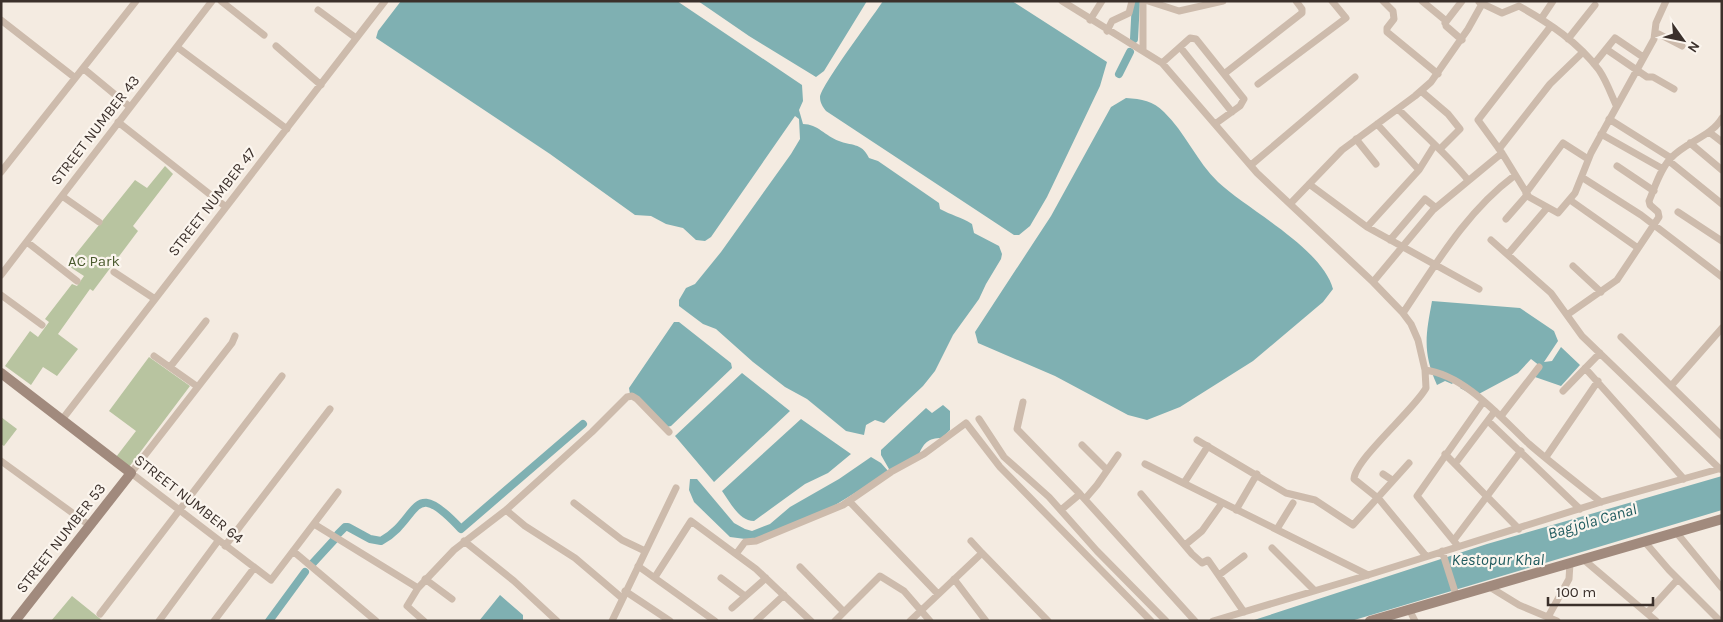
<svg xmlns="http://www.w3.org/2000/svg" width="1723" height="622" font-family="Karla,sans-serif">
<rect width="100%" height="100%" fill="#f4ebe1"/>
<!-- green -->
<path fill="#b8c4a0" d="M165,166L173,174L133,226L138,231L93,291L90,289L58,334L78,349L57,376L43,367L31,385L5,366L30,331L38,337L49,322L45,319L72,284L77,286L84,276L67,265L135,180L147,188Z
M149,357L190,386L129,467L116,457L136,431L109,411Z
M1,417L17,429L4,446L1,444Z
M72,596L103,621H51Z"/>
<!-- water -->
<path fill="#7fb0b2" d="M401,1H677L802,85L803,101L799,110L803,124C818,124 825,136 839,141C850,146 862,142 869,158L878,161L939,203L940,209C951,215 961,217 972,224L974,233L999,246L1002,254L1001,259L986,284L979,299L953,335L935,371L923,386L884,423L875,420L866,425L864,435L846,431L807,399L785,387L753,362L716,329L703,324L679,306V300L686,288L695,284L721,252L791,154L800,139L799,119L795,116L711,237L705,241L696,240L683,228L666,224L651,216L635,215L550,154L376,38L378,31Z
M698,1H867L824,71L816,77L749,36Z
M883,1H1012L1107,62L1100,86L1047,197L1030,226L1019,235H1014L826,111C823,107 820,103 820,97C822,84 872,18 883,1Z
M1126,98C1142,99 1153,101 1164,112C1185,132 1197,162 1218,182C1248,210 1322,248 1333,289L1323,302L1253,361L1180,407L1147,420L1128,415L1055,376L978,343L975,332L1051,216L1111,107Z
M1432,301L1520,308L1554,331L1558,341L1544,362L1552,361L1561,347L1580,365L1561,386L1535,377L1540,366L1531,359L1518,373L1475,396L1460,388L1462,382L1456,379L1452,384L1445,381L1437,385C1422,352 1426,334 1432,301Z
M674,322H679L731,363L732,368L671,426L667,427L630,394L629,388Z
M742,373L790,411L714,482L675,436Z
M943,405L950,411V430L942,438C928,438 923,443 918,457L893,470L889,469L881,455V450L926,408L932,413Z
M801,419L851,454L828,473L805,484L754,521C739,521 730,502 722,491Z
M871,457L881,463L889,472L832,507L753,540L730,537L694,502L689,490L690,479H697L734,523L745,529L752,531L770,524L790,507L839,479Z
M1722,476V510L1351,621H1251L1487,544Z
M500,595L523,615V621H479Z"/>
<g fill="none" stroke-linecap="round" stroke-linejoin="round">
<!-- canal -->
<path stroke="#7fb0b2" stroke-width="8" d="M1134,39L1136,1
M1119,74L1130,52
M338,534L345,527H348L370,539L381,541C421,519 410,474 461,529L583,424
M312,564L334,540
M269,621L305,572"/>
<!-- street -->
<path stroke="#cdbbac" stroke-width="7" d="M221,1L264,35
M1062,1L1162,63L1257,173L1373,282L1402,312L1411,324L1418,340L1425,370L1426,388C1414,410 1355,459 1354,479L1379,499L1426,556
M1143,1V50
M1148,1L1179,11L1223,1
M1383,1L1393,11L1394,19L1387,28V32L1438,74
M1422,1L1445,20L1446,26L1462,40
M1479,2L1502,13L1519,6C1549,23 1578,42 1599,70C1606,80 1611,94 1616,105
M318,10L356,38
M1541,19L1553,1
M1,20L74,77
M1090,20L1102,1
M1445,23L1462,1
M1551,26L1478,120L1502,153L1529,197L1558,213L1575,193L1591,153L1654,39L1656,23L1666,1
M1107,31L1112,21L1129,13L1132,1
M1655,32L1682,46
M1568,39L1595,5
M276,46L321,85
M177,47L287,129
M1180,47L1232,112
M1606,49L1647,77H1653L1674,89
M1162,63L1190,38L1196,39L1244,99L1240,106L1215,124
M1594,64L1615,38L1643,57
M84,69L130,107
M1224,74L1302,13V9L1296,1
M1258,84L1346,18L1332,1
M1421,91L1448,114L1460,129L1440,149
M1398,109C1422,133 1447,154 1468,180
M1609,119L1671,158
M118,122L226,207
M1377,124L1419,170
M1709,132L1722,142
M1601,134L1663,169
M1356,139L1376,164
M1690,143L1722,170
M1499,149L1550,84L1583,52
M1669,161L1722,204
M1251,165L1355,77
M1617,166L1654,191
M1,172L136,1
M1583,178L1641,215L1722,277
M1309,184L1367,227L1479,289
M1526,193L1563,143L1588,159
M62,196L99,222
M1570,200L1638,248
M1290,204L1342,150L1415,96L1431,82L1468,29L1482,4
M1678,212L1722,241
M1506,219L1527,195
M1367,227L1419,170L1434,146
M1390,240L1425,199L1435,207
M1491,240L1551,293L1582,336L1720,469
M27,242L77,281
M1508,254L1547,208
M1573,266L1601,292
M114,272L155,299
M1,275L212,1
M1373,282L1433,210L1502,153
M1,295L42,325
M1403,313C1436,264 1466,212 1514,176
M1567,315L1617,280L1659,217L1658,212L1650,205L1649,201C1655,187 1660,170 1670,159C1685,142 1711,137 1722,118
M235,336L232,343L131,473L271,580L338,492
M1621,337L1722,436
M154,356L198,387
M170,367L206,321
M1585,368L1684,479
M1425,370C1465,375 1501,418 1529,444C1552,464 1577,483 1601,502
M1671,386L1722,328
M1563,391L1600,353
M1023,402L1017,429L1080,494L1195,621
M1501,416L1539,367
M979,419L1004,457L1049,497L1097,551L1166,621
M61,421L385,1
M1488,421L1580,509
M1197,440L1286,493L1315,500L1353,525L1409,463
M1082,445L1107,470
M1445,454L1519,529
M1546,457L1598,381
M1,461L89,525
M1145,464L1368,575
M1455,464L1495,411
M1383,474L1392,480
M1184,483L1208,446
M1141,494L1192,554L1202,563L1208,560L1244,612
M1085,499L1097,485L1118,455
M849,501L938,594
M574,503L622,540L645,551
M506,510L525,526L575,558L622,598
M1061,510L1080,494
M1236,510L1257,474
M314,524L418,588L407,606L424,621
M1277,529L1293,503
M1676,532L1722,588
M1454,540L1521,451
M464,541L514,581L557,621
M971,541L982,553
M1644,541L1669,570L1720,621
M1185,545L1202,531L1222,503
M225,546L330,409
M1458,546L1417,496L1483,402
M1272,548L1314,590
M293,551L376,621
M1442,551L1456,595
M736,554L745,542L756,541L843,505L891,472L924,454L966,423L1000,467L1151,621
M1583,559L1656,621
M638,566L715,621
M800,567L844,612
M1219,575L1244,556
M655,577L691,521L756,569L811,621
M721,578L745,596
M425,579L452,599
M954,579L986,621
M1488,586L1519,605L1557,621
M418,588L454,550L506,510L592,432L627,397L632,396L637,399L669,432
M625,591L670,621
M732,608L766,578
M1409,609L1415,621
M1647,613L1678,579
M100,614L282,376
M1548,617L1569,579L1570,563
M159,621L218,541
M214,621L254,568
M612,621L676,488
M756,621L784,595
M835,621L880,576L904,591L930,621
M910,621L982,553L1048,621
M1213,621L1368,575L1601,502L1722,468"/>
<!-- secondary -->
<path stroke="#a18a7d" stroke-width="10" d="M1,373L131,473L15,621
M1370,621L1722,519"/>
</g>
<g text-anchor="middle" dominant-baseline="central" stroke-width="4.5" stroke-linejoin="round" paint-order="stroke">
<!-- street labels -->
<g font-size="15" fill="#3b302b" stroke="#fbf5ee">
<text transform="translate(95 130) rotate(-52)">STREET NUMBER 43</text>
<text transform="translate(212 202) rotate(-52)">STREET NUMBER 47</text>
<text transform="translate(189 499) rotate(38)">STREET NUMBER 64</text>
<text transform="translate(61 538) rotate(-52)">STREET NUMBER 53</text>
</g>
<!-- park labels -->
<g font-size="15" fill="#4a5a2e" stroke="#fbf5ee">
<text x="94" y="261">AC Park</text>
</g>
<!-- water labels -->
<g font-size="16" font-style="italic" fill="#1f5a5e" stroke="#fbf5ee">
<text transform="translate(1592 521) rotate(-16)">Bagjola Canal</text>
<text x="1498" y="559">Kestopur Khal</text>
</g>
</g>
<!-- border -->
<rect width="1723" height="622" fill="none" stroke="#3b302b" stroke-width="5"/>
<!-- north arrow -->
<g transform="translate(1683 40) rotate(123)" stroke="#fbf5ee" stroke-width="4" paint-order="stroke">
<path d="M0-4L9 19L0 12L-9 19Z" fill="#3b302b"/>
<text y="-8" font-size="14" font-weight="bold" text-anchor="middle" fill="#3b302b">N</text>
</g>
<!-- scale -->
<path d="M1548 597v8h105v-8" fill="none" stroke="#3b302b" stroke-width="2.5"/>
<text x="1556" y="597" font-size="15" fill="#3b302b" stroke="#fbf5ee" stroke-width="4" paint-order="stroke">100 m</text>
</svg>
